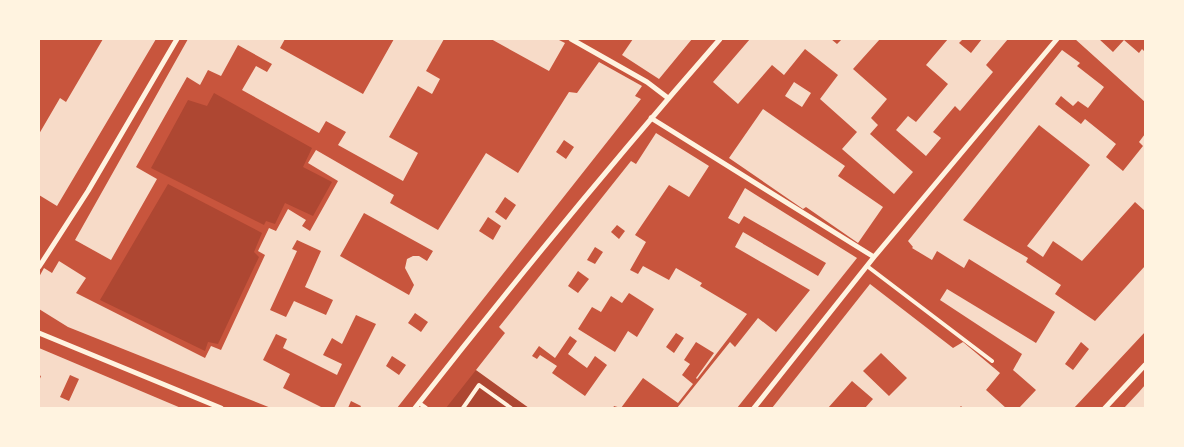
<svg xmlns="http://www.w3.org/2000/svg" width="1184" height="447" font-family="'PT Sans Narrow',sans-serif">
<rect width="100%" height="100%" fill="#c8553d"/>
<!-- green -->
<path fill="#ae4732" d="M214,93L312,148L303,167L332,182L313,216L285,203L275,224L266,221L264,225L151,168L188,100L207,106Z
M168,184L262,233L254,252L259,257L218,344L208,342L205,351L100,300Z
M476,370L529,408H446Z"/>
<!-- building -->
<path fill="#f7dbc8" fill-rule="evenodd" d="M103,39H156L57,206L39,195V134L60,98L66,102Z
M188,39H285L280,48L363,94L394,39H444L426,71L440,79L432,94L418,86L389,137L418,153L403,181L338,145L346,132L326,121L319,133L242,90L256,66L267,72L272,64L238,45L221,76L208,70L200,85L187,77L136,167L157,179L111,260L75,240Z
M491,39H557L565,43L549,71Z
M633,39H692L659,79L622,55Z
M750,39H831L837,44L842,39H880L853,69L887,99L871,118L878,125L870,134L913,172L894,194L842,149L857,132L820,99L838,75L805,49L784,75L772,65L738,104L713,82Z
M948,39H963L959,43L971,53L982,39H1008L986,65L993,72L960,111L955,106L933,132L941,138L926,156L896,130L908,116L916,122L948,84L926,65Z
M1075,39H1099L1113,52L1124,40L1139,53L1142,49L1145,52V102Z
M1062,50L1080,63L1077,66L1104,87L1088,108L1078,101L1073,106L1061,96L1055,104L1081,124L1085,119L1116,144L1106,157L1123,171L1143,146L1139,142L1145,134V211L1135,202L1082,261L1053,241L1043,257L1027,246L1090,165L1039,125L963,220L1028,258L1026,262L1061,285L1055,294L1095,321L1145,266V332L1074,408H1019L1036,390L1013,370L1022,354L940,300L947,289L1036,343L1055,312L969,259L964,268L937,251L932,260L912,248L913,247L908,241ZM1081,342L1089,349L1073,370L1065,364Z
M599,62L642,86L635,96L641,99L397,408H360L361,406L351,401L348,408H334L376,324L356,315L342,344L332,338L323,355L342,364L337,375L283,348L287,339L276,334L263,360L290,374L283,388L323,408H271L68,327L39,309V277L44,268L52,273L59,261L86,278L76,293L205,358L211,346L221,350L265,255L258,251L269,228L276,231L288,209L306,220L302,226L310,231L338,181L308,163L316,150L394,195L390,203L438,230L486,153L518,173L569,92L577,93ZM564,140L574,147L566,159L556,152ZM505,197L516,205L506,220L495,212ZM364,213L433,251L427,261L419,256H413L407,259L405,268L414,285L409,295L340,256ZM488,217L501,226L493,240L479,231ZM297,240L321,251L305,287L333,300L326,315L294,301L286,317L270,310L297,251L292,249ZM415,313L428,322L421,332L408,323ZM392,356L406,365L399,375L386,366Z
M794,82L811,93L802,107L785,96Z
M763,109L845,166L838,176L883,207L858,243L806,207L803,209L729,158Z
M656,133L709,166L689,197L669,185L635,235L646,242L630,270L638,274L643,266L669,280L676,268L702,283L700,286L747,314L697,379L696,378L714,353L696,342L684,360L690,364L682,375L693,384L678,403L643,378L621,408L614,406L613,408H529L476,370L505,333L499,327L631,161L636,164ZM617,225L625,231L619,239L611,232ZM595,247L603,252L595,264L587,260ZM578,271L589,279L578,293L568,286ZM629,293L654,309L637,337L628,331L615,352L578,329L592,307L601,312L611,296L622,303ZM676,333L684,338L674,353L666,347ZM570,336L577,341L568,354L587,368L595,356L607,365L585,396L552,373L557,366L540,355L537,359L532,356L539,346L555,358Z
M745,188L857,258L737,408H677L730,342L735,347L758,318L776,332L810,290L735,247L743,232L818,276L826,263L744,216L739,224L728,218Z
M870,284L953,348L963,342L1000,373L986,390L1006,408H963L961,406L959,408H865L873,399L852,381L828,408H772ZM881,353L907,378L889,396L863,371Z
M39,348L181,408H39V381L41,376L39,375ZM70,375L79,379L69,401L60,397Z
M1145,385V408H1124L1139,392Z"/>
<g fill="none" stroke-linecap="round" stroke-linejoin="round">
<!-- service -->
<path stroke="#fff3e0" stroke-width="4" d="M867,266L992,361
M419,403L426,408
M463,408L479,385L511,408"/>
<!-- minor -->
<path stroke="#fff3e0" stroke-width="5" d="M571,39L647,82L668,98
M651,118L874,257
M39,267L88,191L177,39
M39,333L221,408
M415,408C513,283 615,159 720,39
M754,408L874,257L1057,39
M1105,408L1145,365"/>
</g>
<!-- border -->
<rect width="1184" height="447" fill="none" stroke="#fff3e0" stroke-width="80"/>
</svg>
